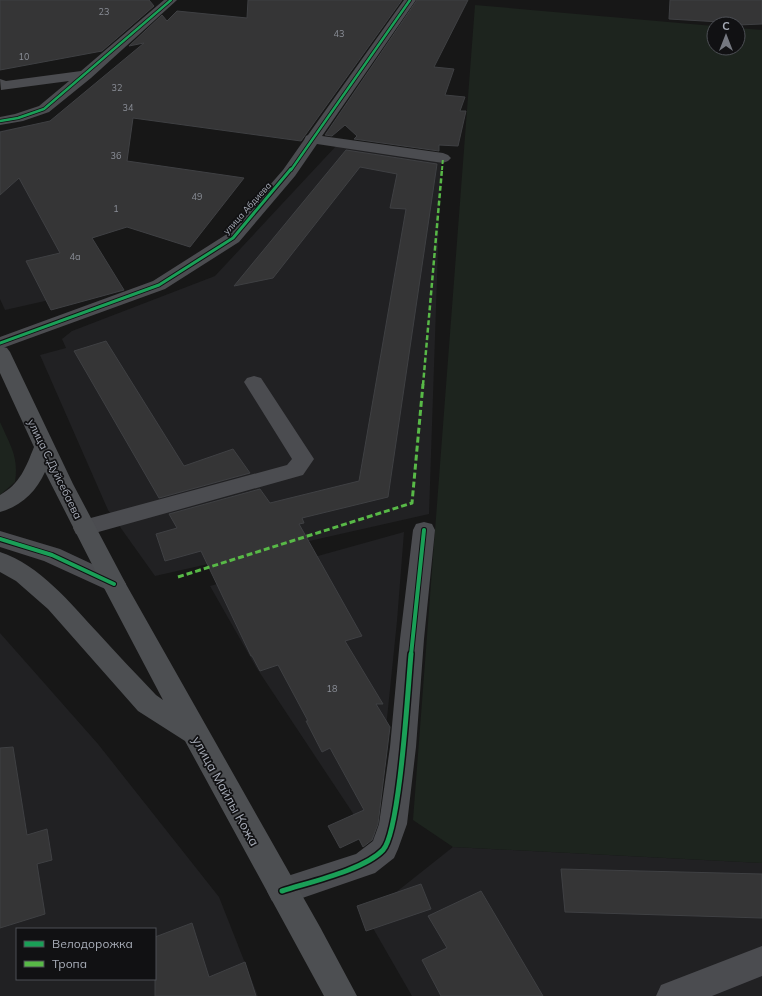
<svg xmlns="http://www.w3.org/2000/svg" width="762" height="996" font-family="Mulish,sans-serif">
<rect width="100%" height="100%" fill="#171717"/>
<!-- built -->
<path fill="#212123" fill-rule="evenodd" d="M29,125L116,285L5,310L0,299V131Z
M337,145L441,160L429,514L155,576L108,510L40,355L66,348L62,339L72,331L215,276Z
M404,532L397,621L374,845L256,667L210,586Z
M0,633L98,744L219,897L258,996H0ZM17,929H155V979H17Z
M453,847L762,863V996H412L366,916Z"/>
<!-- green -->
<path fill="#1d241e" d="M475,5L714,26V48H738V28L762,30V863L453,847L413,820Z
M0,422C10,445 19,457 15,482L0,495Z"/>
<!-- building -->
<path fill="#353536" stroke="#3f4043" d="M0,0H149L154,6L102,51L0,70Z
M248,0H402L301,141L133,118L127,161L244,178L190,247L127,227L92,238L124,290L51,310L26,261L60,253L19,178L0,195V132L50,121L144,43L129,46L162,15L167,21L177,11L247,18Z
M417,0H468L434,67L454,69L445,95L465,97L460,111H466L458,146L439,145V151L354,139L357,136L345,125L332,136L325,135Z
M670,0H762V24L738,25V23L669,19Z
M346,150L437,164L388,497L302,518L304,523L299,524L362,636L345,641L383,704H376L390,727L378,824L372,840L363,847L359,839L340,848L328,826L364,810L330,748L322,752L306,721H308L278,665L260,671L252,656H251L201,551L165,561L156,534L177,528L169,514L260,489L270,503L359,481L406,209L390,208L397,174L360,167L273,278L234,286Z
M106,341L184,466L233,449L250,473L159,498L74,351Z
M13,747L27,835L47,829L52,860L37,864L45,914L0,928V748Z
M561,869L762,874V918L565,912Z
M421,884L431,909L366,931L357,906Z
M481,891L543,996H441L422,960L447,948L428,916Z
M192,923L209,977L245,962L256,996H155V937Z"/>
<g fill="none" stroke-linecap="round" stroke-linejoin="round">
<!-- minor -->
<path fill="#4b4c50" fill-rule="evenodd" d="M164,0H177L91,78L49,112L23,121L0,125V117L15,114L39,106L69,81L1,90L0,79L6,81L81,71Z
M404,0H416L322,136L443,153L448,155L451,158L448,161L443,163L317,144L295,176L239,242L165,289L0,349V337L153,281L227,234L283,170L304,140L306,136L308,135Z
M254,376L261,378L314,459L303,475L84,536L76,534L73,528L76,522L287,465L292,459L244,382L247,378Z
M424,522L432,524L435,530L424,639L416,747L407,824L398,849L394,858L375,873L282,905L272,901L267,891L272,881L356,854L373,841L379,824L390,747L400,639L413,530L416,524Z
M0,531L60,549L122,578L126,584L122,590L114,593L44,561L0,547Z
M762,946V976L712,996H656L661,985Z"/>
<!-- major -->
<path fill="#4d4f52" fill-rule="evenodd" d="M0,346L7,348L10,352L73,484L127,586L320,927L357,996H324L185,741L138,711L48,609L16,581L0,572V552C40,565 70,603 98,633C117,654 137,675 156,695L163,700L103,586L45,472C36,492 21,506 0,512V495C20,484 26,467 34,447L0,373Z"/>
<!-- quiet-far2 -->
<path stroke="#58b947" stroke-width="2" stroke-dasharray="4 2" stroke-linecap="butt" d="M442,170L443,158"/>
<!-- quiet-far1 -->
<path stroke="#58b947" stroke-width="2.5" stroke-dasharray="5 2.5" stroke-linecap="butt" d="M423,385L442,169"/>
<!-- quiet -->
<path stroke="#58b947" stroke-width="3" stroke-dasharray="6 3" stroke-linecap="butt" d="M178,577L412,503L423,384"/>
<defs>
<path id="cycleway-far3" d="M0,121L18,118L44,109L171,0
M291,170L410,0"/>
<path id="cycleway-far2" d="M0,343L159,285L233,238L291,169"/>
<path id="cycleway-far1" d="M0,539L52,555L114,584
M411,655L424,530"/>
<path id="cycleway" d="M282,891C310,882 364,870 383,850C400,832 408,686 411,654"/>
</defs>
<!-- cycleway-far3 casing -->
<use href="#cycleway-far3" stroke="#111113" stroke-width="4"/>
<!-- cycleway-far2 casing -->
<use href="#cycleway-far2" stroke="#111113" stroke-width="5"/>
<!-- cycleway-far1 casing -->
<use href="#cycleway-far1" stroke="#111113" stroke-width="6"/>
<!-- cycleway casing -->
<use href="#cycleway" stroke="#111113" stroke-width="8"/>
<!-- cycleway-far3 -->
<use href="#cycleway-far3" stroke="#1a9f57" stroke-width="2.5"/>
<!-- cycleway-far2 -->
<use href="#cycleway-far2" stroke="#1a9f57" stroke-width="3"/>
<!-- cycleway-far1 -->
<use href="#cycleway-far1" stroke="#1a9f57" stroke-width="4"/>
<!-- cycleway -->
<use href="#cycleway" stroke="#1a9f57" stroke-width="5"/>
</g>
<g text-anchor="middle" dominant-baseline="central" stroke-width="3.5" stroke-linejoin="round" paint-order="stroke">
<!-- number labels -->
<g font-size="9" fill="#8b8f98">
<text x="104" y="11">23</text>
<text x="339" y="33">43</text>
<text x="24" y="56">10</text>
<text x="117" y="87">32</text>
<text x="128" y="107">34</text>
<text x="116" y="155">36</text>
<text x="197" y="196">49</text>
<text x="116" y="208">1</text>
<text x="75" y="256">4а</text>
<text x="332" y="688">18</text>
</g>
<!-- far-street labels -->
<g font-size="9" fill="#a8adb8" stroke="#111113">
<text transform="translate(247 208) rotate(-48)">улица Абдиева</text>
</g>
<!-- street labels -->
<g font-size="11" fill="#a8adb8" stroke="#111113">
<text transform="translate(55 469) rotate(64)">улица С.Дуйсебаева</text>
</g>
<!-- near-street labels -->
<g font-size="13" fill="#a8adb8" stroke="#111113">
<text transform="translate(226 791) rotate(61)">улица Майлы Кожа</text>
</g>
</g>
<!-- legend -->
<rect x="16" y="928" width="140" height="52" fill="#111113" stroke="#4d4f55"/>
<rect x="24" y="941" width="20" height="6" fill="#1a9f57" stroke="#4d4f55"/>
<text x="52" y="948" font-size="12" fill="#a8adb8">Велодорожка</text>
<rect x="24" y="961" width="20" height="6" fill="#58b947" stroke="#4d4f55"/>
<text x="52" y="968" font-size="12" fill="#a8adb8">Тропа</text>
<!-- north arrow -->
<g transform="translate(726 36)"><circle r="19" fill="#111113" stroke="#4d4f55"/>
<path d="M0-3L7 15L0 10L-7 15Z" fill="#757880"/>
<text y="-6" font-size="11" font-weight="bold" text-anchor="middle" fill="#a8adb8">С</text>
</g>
</svg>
